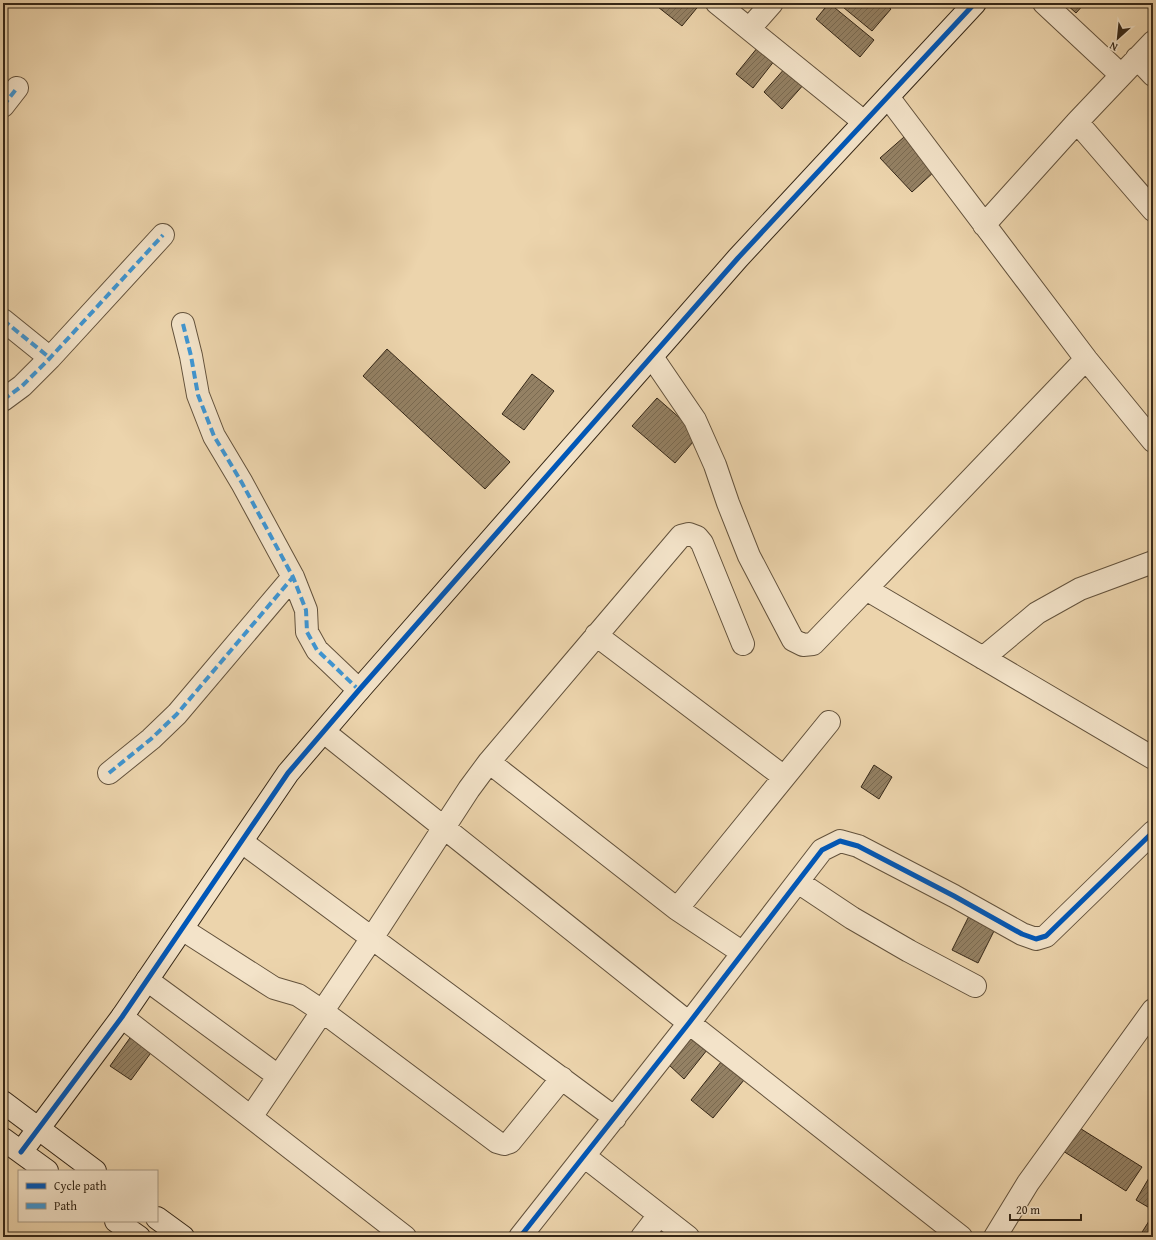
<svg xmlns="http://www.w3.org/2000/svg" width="1156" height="1240" font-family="'Gentium Book Plus',serif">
<defs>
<pattern id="building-hatch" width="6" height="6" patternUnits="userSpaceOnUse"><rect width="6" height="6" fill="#948164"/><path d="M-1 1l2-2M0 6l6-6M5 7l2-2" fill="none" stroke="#7a6a51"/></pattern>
</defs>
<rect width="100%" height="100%" fill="#ecd4ac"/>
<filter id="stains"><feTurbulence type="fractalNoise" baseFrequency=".005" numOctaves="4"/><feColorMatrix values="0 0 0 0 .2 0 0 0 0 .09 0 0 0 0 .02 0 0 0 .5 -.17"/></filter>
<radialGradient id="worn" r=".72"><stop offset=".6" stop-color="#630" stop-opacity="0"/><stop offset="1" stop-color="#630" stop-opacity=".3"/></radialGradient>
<!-- building -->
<path fill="url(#building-hatch)" stroke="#352717" d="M661,3H701L682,26L658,7Z
M829,3L874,40L860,57L816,19Z
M838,3H883L891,9L872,31Z
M1065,3H1085L1076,13Z
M758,47L775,60L753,88L736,74Z
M786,67L805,83L782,109L764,92Z
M904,137L935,171L912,192L880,158Z
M387,349L510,462L485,489L363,376Z
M532,374L554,391L524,430L502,414Z
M657,398L699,435L675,463L632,426Z
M874,765L892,777L879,799L861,787Z
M969,916L995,929L978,963L952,950Z
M132,1035L153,1050L131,1080L110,1066Z
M691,1038L707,1050L684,1079L669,1065Z
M721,1062L744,1080L713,1118L691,1100Z
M1078,1127L1142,1167L1126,1191L1063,1151Z
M1153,1171V1210L1136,1200Z
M1149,1221L1153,1224V1237H1139Z"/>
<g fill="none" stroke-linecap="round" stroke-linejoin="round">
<defs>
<path id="street" d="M717,3L864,122
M1044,3L1121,75
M749,29L772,3
M1137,58L1153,75
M3,106L17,88
M1077,122L1153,210
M984,225L1077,122L1153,42
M3,320L50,358
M183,324L191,356L198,395L214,436L242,483L293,577L306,610L307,632L317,650L359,690
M652,357L695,420L715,465L728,503L749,556L793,640L803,645L813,644L866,589L1153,758
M1086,359L1153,441
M3,400L22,386L50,358L163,235
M866,589L1086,359L888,97
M596,635L784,777
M983,658L1037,613L1080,589L1153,562
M324,732L689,1023L961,1237
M489,762L677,909L743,953
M109,773L151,739L177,714L293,577
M242,842L615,1118
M798,882L852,918L909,951L975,986
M677,909L829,722
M182,929L274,988L298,995L322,1011L497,1142L504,1144L510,1142L562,1078
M147,980L278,1076
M122,1017L405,1237
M251,1117L372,938L469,789L489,762L681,536L689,534L697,537L702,543L743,644
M584,1156L688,1237
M520,1237L689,1023L822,850L840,841L858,846L954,896L1022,934L1036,939L1046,936L1153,832
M642,1237L659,1215
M995,1237L1028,1183L1153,1010"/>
<path id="secondary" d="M3,1102L95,1171
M3,1139L47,1171
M21,1152L122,1017L288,773L359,690L738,258L975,3
M157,1218L183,1237
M116,1221L139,1237"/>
</defs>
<!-- street casing -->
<use href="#street" stroke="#63523c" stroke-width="24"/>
<!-- secondary casing -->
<use href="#secondary" stroke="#352717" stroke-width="24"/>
<!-- street -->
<use href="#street" stroke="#f3e3c9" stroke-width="22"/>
<!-- secondary -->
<use href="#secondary" stroke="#f3e3c9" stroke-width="22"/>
<!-- quiet -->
<path stroke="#3e96d4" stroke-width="4" stroke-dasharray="8 4" stroke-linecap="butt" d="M3,106L17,88
M3,320L50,358
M183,324L191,356L198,395L214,436L242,483L293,577L306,610L307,632L317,650L359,690
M3,400L22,386L50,358L163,235
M109,773L151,739L177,714L293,577"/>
<defs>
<path id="cycleway" d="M21,1152L122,1017L288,773L359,690L738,258L975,3
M520,1237L689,1023L822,850L840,841L858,846L954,896L1022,934L1036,939L1046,936L1153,832"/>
</defs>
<!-- cycleway casing -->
<use href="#cycleway" stroke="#f3e3c9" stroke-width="8"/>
<!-- cycleway -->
<use href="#cycleway" stroke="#0057b8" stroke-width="5"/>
</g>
<!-- margin -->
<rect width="1156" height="1240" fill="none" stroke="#ecd4ac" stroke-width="16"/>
<rect x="4" y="4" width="1148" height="1232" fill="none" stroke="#352717" stroke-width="2"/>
<rect x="8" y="8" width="1140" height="1224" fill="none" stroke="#352717"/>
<!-- legend -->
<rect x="18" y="1170" width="140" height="52" fill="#f3e3c9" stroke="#a79882"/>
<rect x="26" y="1183" width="20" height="6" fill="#0057b8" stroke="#a79882"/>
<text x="54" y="1190" font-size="12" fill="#352717">Cycle path</text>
<rect x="26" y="1203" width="20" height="6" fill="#3e96d4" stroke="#a79882"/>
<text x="54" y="1210" font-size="12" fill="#352717">Path</text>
<!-- north arrow -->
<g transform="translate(1118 38) rotate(207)" stroke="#f3e3c9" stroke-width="3" paint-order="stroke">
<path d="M0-3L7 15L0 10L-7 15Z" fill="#352717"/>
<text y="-6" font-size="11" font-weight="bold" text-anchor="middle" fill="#352717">N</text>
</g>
<!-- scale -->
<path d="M1010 1214v6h71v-6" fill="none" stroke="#352717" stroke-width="2"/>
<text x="1016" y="1214" font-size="12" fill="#352717" stroke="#f3e3c9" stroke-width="3" paint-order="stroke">20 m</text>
<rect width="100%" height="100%" filter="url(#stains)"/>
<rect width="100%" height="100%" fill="url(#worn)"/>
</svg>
